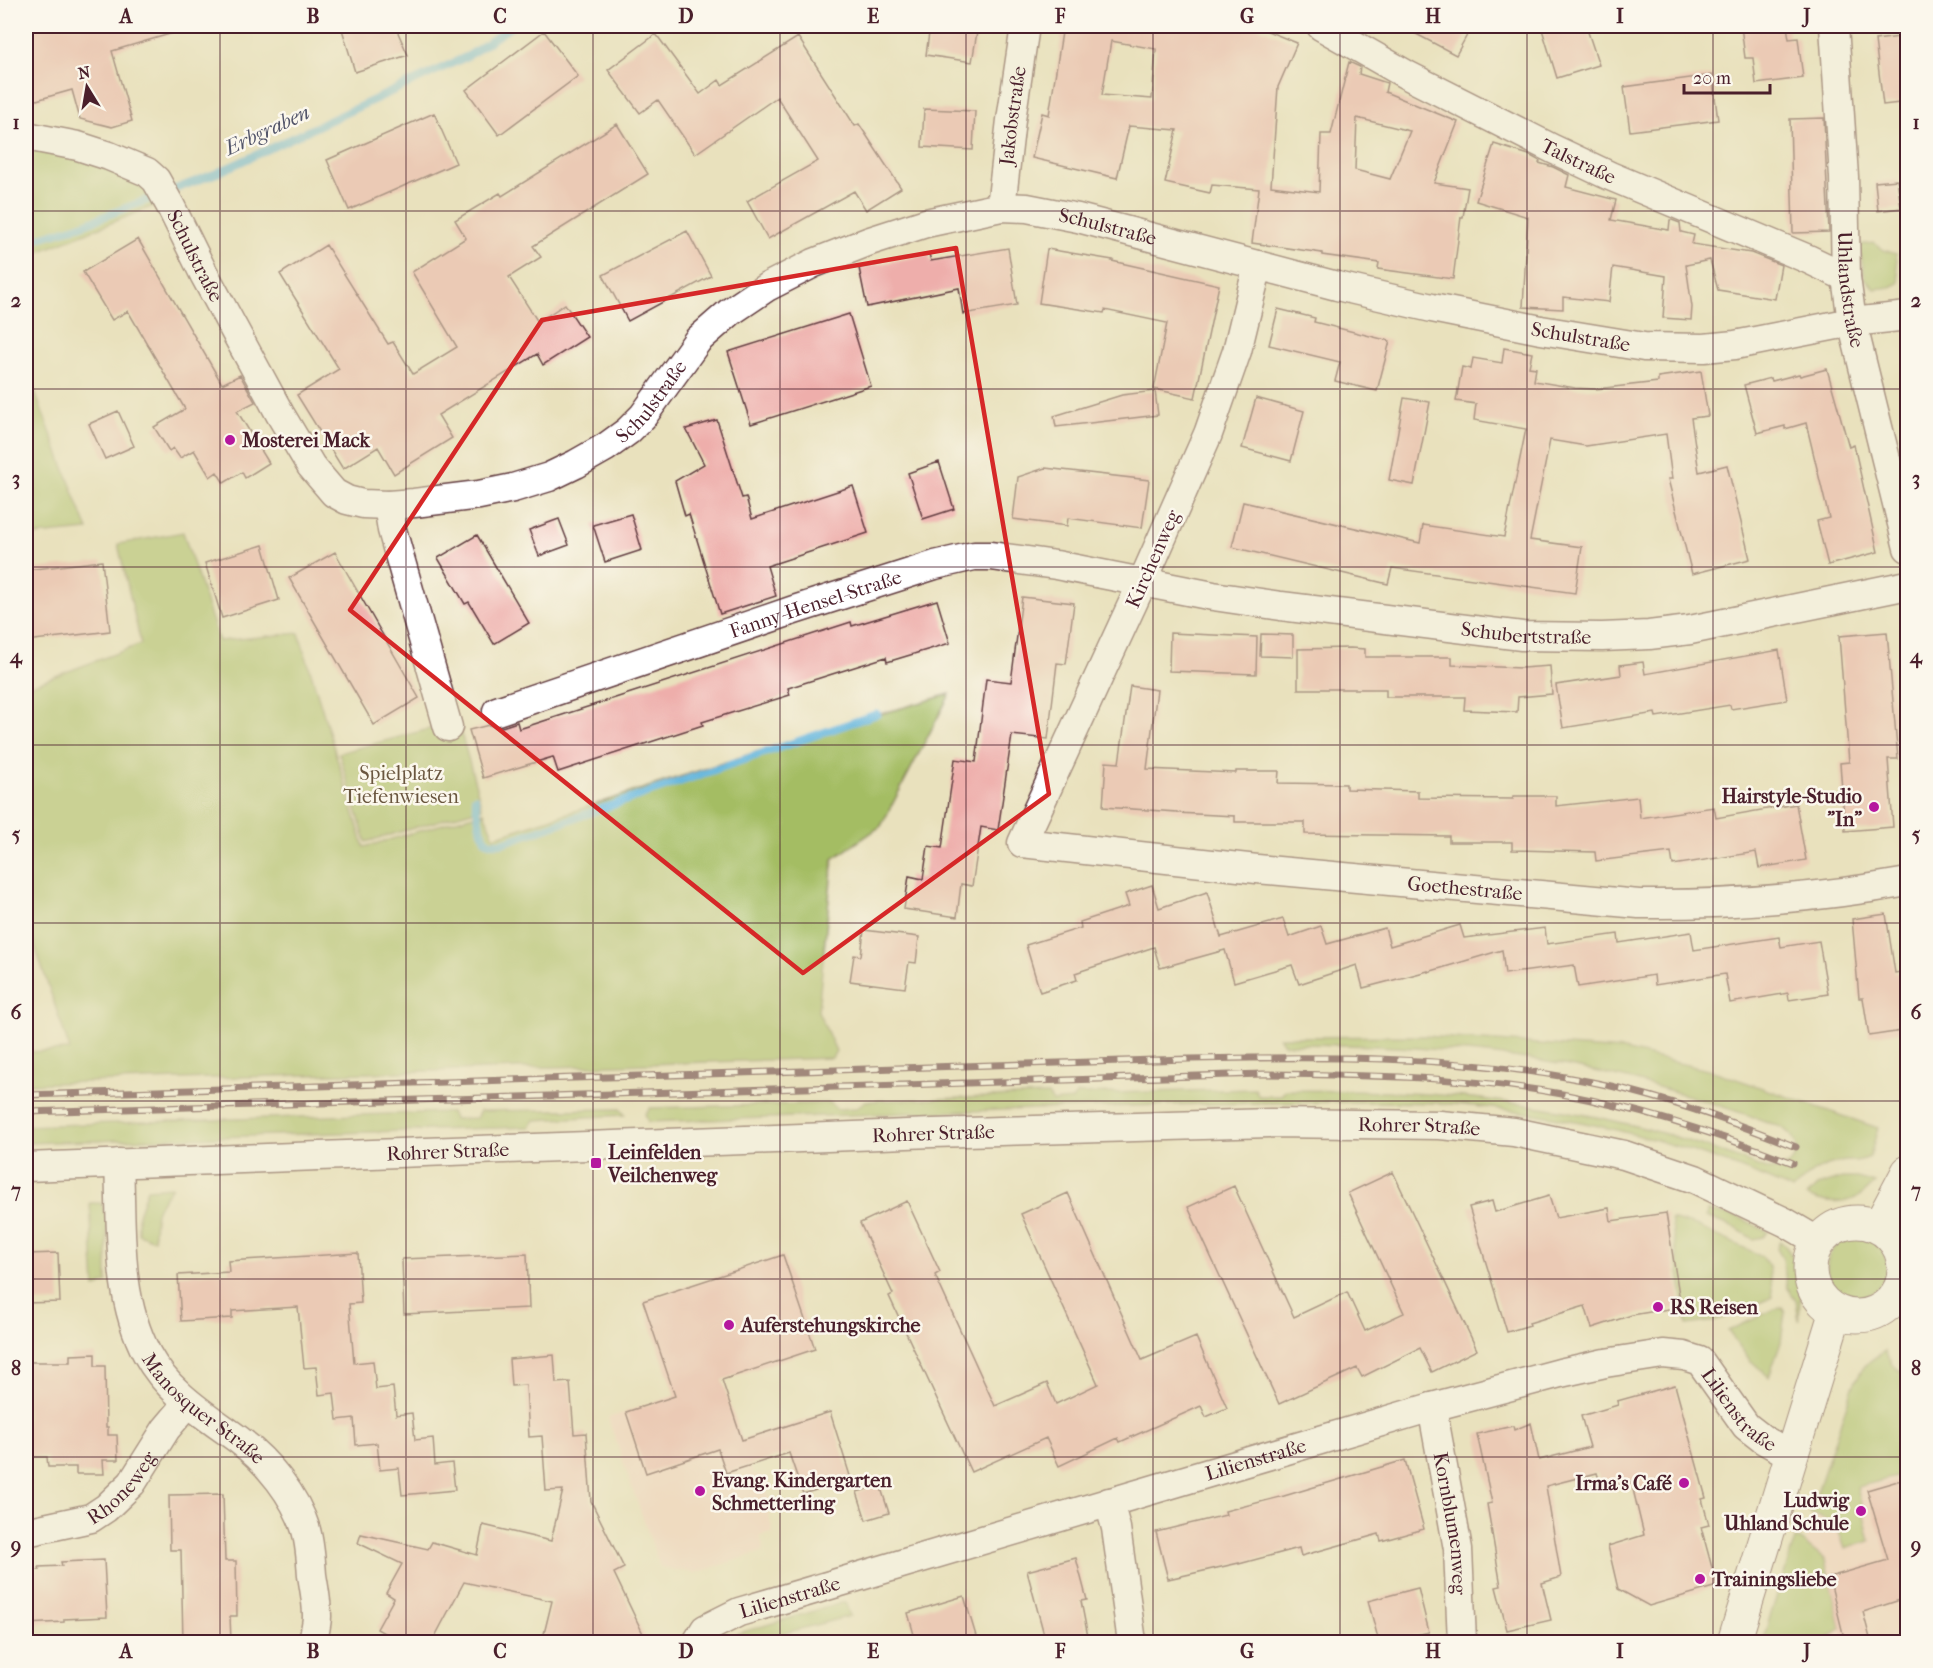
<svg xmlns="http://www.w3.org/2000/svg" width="1933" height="1668" font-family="'IM FELL French Canon',serif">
<rect width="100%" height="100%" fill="#fbf7ec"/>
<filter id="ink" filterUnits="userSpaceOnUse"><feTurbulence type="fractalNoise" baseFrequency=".0167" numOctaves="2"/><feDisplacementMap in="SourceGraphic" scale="12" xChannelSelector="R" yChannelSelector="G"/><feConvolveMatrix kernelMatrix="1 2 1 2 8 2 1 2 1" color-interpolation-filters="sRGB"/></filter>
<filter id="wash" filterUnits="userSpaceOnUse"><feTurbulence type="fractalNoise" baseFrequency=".008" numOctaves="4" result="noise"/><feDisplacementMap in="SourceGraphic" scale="24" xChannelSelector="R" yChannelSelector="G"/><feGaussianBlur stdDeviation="1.35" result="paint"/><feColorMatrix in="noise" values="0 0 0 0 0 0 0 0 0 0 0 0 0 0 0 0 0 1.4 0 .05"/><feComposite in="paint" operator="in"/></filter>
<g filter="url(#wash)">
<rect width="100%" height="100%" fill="#e9e1bd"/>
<!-- built -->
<path fill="#f6d2c4" d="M1894,1370L1907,1373V1642H1778L1776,1633L1854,1389Z
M721,1380L753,1474L763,1476L771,1506L768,1512L773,1533L760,1536L764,1551L695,1573L660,1567L608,1418Z"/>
<!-- green -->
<path fill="#a4bd64" stroke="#776e48" stroke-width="1.5" d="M26,147L91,156L148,186L156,205L26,257Z
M1874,243L1884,250L1896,254L1899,283L1891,287L1875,289L1865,278L1859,245Z
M26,369L88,530L26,536Z
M183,532L219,641L299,633L364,847L484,812L494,837L815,733L950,694L881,826L833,859L818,1011L836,1051L832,1058L26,1084V1052L70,1050L26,920V687L141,644L118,544Z
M433,728L460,729L482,808L366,842L339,753Z
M1424,1036L1624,1050L1716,1072L1878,1128L1870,1157C1861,1161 1855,1161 1847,1161C1823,1163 1809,1173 1793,1190C1698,1147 1595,1120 1491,1108C1447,1102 1402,1102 1357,1102C1282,1102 1206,1104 1130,1106C969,1110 809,1117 648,1122L645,1114L650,1108L831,1103L837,1109L857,1108L865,1101L1048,1095L1053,1102L1072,1100L1077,1094L1255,1089L1259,1096H1280L1286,1090C1351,1091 1417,1091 1482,1099C1550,1107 1626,1120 1691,1142C1717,1150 1743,1160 1768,1170C1807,1168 1804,1134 1773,1124C1701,1098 1628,1076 1553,1063C1464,1048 1374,1045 1284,1044L1279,1037Z
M620,1109L625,1115L535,1120L530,1127L26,1143V1126L451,1112L454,1119L476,1118L480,1111Z
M1842,1178H1857L1875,1183C1855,1205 1834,1207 1807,1196L1817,1186Z
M172,1187C155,1209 154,1212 154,1240L138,1234V1215L147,1189Z
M90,1203H101L107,1219V1282L95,1288Z
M1708,1211L1739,1217L1768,1232L1763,1237L1753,1239L1737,1229L1706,1217Z
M1671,1219L1696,1226L1762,1256L1769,1267L1773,1297L1717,1321L1687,1325Z
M1827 1267a30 30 0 1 1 60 0a30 30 0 1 1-60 0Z
M1780,1241C1803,1260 1801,1295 1799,1321L1796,1300L1787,1287L1785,1276L1783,1259L1777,1249Z
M1782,1308L1785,1312L1781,1342L1769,1377L1749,1359L1728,1331L1775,1309Z
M1885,1351C1891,1364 1893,1370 1907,1372V1411L1899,1414L1907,1441V1457L1899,1460L1904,1475L1857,1487L1870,1541L1845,1549L1836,1523L1810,1513L1852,1389C1861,1368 1866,1362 1885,1351Z
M1795,1539L1800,1540L1825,1560L1841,1628L1824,1642H1762Z
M845,1602L850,1616L773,1636L774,1642H722L739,1633Z"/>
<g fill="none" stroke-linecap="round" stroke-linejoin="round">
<!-- stream -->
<path stroke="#62b5dd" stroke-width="8" d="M26,242L79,226L217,173L468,56L512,26
M475,798L480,826L485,840L491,843H502L877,714"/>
</g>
<g id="blocks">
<!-- building -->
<path fill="#eeaeab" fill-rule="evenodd" d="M26,26H179L180,31L112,51L132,121L112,127L80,119L72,90L26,103Z
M341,26H395L408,55L355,72Z
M930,26H978L972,62L926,55Z
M1063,26H1255L1297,43L1278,87L1271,186L1319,192L1321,134H1331L1349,62L1360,67L1359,74L1387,83L1385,92L1458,122L1434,183L1468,188L1463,217H1461L1453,279L1378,269L1379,263L1322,255V253L1252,243L1259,189L1212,185L1210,193L1165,183L1177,130L1129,126L1117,178L1032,158L1042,113L1049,115ZM1111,41L1156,49L1152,99L1102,95ZM1357,118L1410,131L1390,179L1355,170Z
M1401,26H1472L1456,55Z
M1541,26H1586L1599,65L1557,78Z
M1741,26H1787L1789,39L1798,38L1803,78L1756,84L1753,58H1745Z
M544,31L578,76L499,135L466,90Z
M656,34L700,94L719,80L722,85L798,37L855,126L859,124L901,188L866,210L854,191L768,239L747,201L818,161L777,97L695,154L658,100L640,113L608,70Z
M1908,36V102L1883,105L1875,40Z
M1712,75L1718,120L1630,131L1624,87Z
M924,109L975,111L973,150L922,147Z
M434,113L456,163L349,210L327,160Z
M1824,118L1829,232L1793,233L1790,119Z
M617,124L648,174L533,246L541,257L509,277L538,322L565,304L587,337L543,365L537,354L438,415L452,438L394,474L378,447L343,469L297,395L339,369L280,274L326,245L388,344L393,342L413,374L457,347L412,272L466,238L455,220L500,193L502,196Z
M1494,144L1529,155L1540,161L1539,163L1553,167L1569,175L1566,187L1616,200L1611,220L1669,230L1670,220H1672L1680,223L1681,232L1694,235L1692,244L1751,253L1781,265L1775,299L1718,290L1710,260L1686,265L1692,307L1691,320L1663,318L1666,276L1613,267L1609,302L1563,297V309L1523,307L1528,217L1476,201Z
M1897,180L1901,208L1878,211L1875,182Z
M687,231L711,276L628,321L603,275Z
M138,239L222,384L240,375L255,402L237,411L269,463L245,478L242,472L224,483L217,472L210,477L194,450L180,458L173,448L169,451L154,427L185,409L128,311L112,320L83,272Z
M1008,248L1017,305L963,314L959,288L867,307L859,268L929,254L931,261Z
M1047,249L1113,260L1112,261L1219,285L1195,398L1154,389L1167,323L1105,310L1104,313L1039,303Z
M1278,309L1315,318L1314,322L1390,341L1377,391L1335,381L1340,362L1269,345Z
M849,314L871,386L751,424L728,352Z
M1504,348L1532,353L1529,367L1536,368L1534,381L1575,388L1596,389L1658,382V377L1701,371L1708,416L1691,418L1699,472L1727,465L1750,559L1692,574L1668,479H1672L1666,434L1586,446L1550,440L1530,540L1582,547L1575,593L1392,568L1388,584L1232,547L1243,502L1420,543L1423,525L1504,537L1526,429L1474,420L1476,404L1456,401L1462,367L1471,369L1473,358L1502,363Z
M1827,369L1849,447L1854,445L1878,552L1828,565L1817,521L1829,518L1806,423L1785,429V426L1757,433L1744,385L1771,378L1772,381L1799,374L1800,376Z
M1155,391L1158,415L1056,427L1054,416L1122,395Z
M1256,398L1304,411L1291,461L1242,448Z
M1404,398L1430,402L1414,485L1389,480Z
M118,411L134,446L105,459L89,424Z
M717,420L742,498L746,497L752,519L853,486L868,533L767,566L776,596L720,614L689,514L685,516L675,481L704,464L686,429Z
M939,462L954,509L923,519L908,473Z
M1045,468L1149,480L1142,528L1068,518L1067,526L1013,519L1018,477Z
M631,514L642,550L605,562L593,525Z
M559,519L569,545L539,556L529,530Z
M477,535L529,623L494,644L469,602L465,604L438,558Z
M263,545L279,600L222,618L205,563Z
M335,552L419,698L374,725L289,578Z
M102,561L110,631L26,641V570Z
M1022,597L1074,603L1066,664L1057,663L1048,739L1012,735L998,830L981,827L972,886L961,884L957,917L904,909L909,876L923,879L928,846L942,848L955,759L976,762L986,679L1011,682Z
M937,600L950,643L887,662L886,657L788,688L790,695L702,722L703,725L558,772L553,757L483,778L469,730L489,725L494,727H502L517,722L519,729L851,622L852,626Z
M1887,632L1898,759H1888L1893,827L1845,831L1840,763L1849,762L1839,636Z
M1170,633L1257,637L1256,674L1169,671Z
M1261,634L1293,635V657L1260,656Z
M1350,648L1365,649V657H1452V665L1522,668L1550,666L1552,694L1518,697L1517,712L1464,710L1465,697H1386V689H1298V649Z
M1779,650L1787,700L1731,709L1730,705L1656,717L1655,713L1563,728L1556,685L1621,675L1620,665L1643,662L1645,674Z
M1130,686L1157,690L1147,769L1236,773V771H1279L1278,783L1346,784V789L1418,791V798L1513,799V796H1556V806L1638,797L1640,818L1714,807L1716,818L1796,804L1806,860L1759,868L1756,852L1673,865L1671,852L1596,861L1595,852L1512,850V842H1449V836L1305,834V822H1235V816L1177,813V812L1103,807L1106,762L1119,763Z
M1152,885L1159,908L1207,892L1221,937L1283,919L1289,937L1321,926L1327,944L1385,928L1390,946L1460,925L1464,938L1545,928L1547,944L1618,934L1619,943L1691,932L1694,950L1779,937L1781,947L1819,941L1828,994L1789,1000L1788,993L1730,1003L1725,974L1655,985L1654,975L1578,987L1574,965L1505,974L1502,950L1428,972V971L1363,988L1357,965L1299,984L1292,965L1234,982L1225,950L1160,968L1154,947L1075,973L1077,980L1040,992L1026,945L1081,928L1080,922L1129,906L1125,894Z
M1886,914L1895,973L1908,971V1030L1869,1036L1863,998H1859L1852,919Z
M864,930L919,937L916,963L909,962L905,988L850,981L854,955L861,956Z
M1393,1172L1477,1350L1432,1372L1420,1348L1362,1377L1357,1368L1279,1404L1188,1207L1234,1186L1294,1317L1347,1292L1365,1331L1404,1313L1348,1193Z
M1068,1193L1142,1360L1196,1337L1227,1408L1206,1417L1201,1406L1120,1442L1118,1438L1059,1466L1046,1438L971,1472L889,1296L893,1294L860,1223L907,1201L940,1272L935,1275L995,1406L1047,1383L1056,1404L1098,1384L1021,1214Z
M1549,1196L1556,1218L1609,1208L1611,1221L1666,1213L1681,1307L1632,1315L1592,1328L1585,1306L1529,1323L1530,1325L1507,1332L1469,1207L1492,1201L1495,1212Z
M58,1253L60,1302L26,1303V1254Z
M358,1253L361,1303L349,1304L354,1363L373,1361L376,1389L393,1387L396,1415L412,1413L415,1440L433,1438L435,1465L452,1463L455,1490L402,1495L399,1468L380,1470L377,1443L356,1445L354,1418L337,1420L334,1393L319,1395L316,1367L304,1368L298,1307L232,1311V1318L181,1321L178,1275L229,1272L228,1261Z
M527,1254L529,1308L404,1314L402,1259Z
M783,1255L815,1349L722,1380L742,1440L830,1412L851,1479L803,1494L789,1453L726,1473L718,1449L646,1473L626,1412L675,1396L643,1301Z
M95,1354V1366H105L106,1427H108V1435H117L118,1460H103L104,1474H76V1467H48L47,1457H27L26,1362H70V1355Z
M554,1355L556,1383L570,1382L574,1434L586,1433L591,1501L624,1568L614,1573L647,1642H542L552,1601L464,1582L432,1642H381L386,1634L377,1629L394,1598L386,1593L402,1564L358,1543L361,1534L428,1549L432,1542L477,1555L483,1525L551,1541L563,1490L546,1491L542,1436L529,1437L526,1385L511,1386L509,1359Z
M1675,1385L1706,1498L1702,1499L1709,1525L1701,1527L1717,1586L1649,1606L1618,1589L1608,1546L1644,1535L1631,1481L1602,1489L1597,1473L1546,1486L1561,1577L1542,1583L1551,1620L1507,1630L1496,1587L1501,1586L1487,1504L1492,1503L1477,1434L1513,1426L1514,1430L1531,1423L1539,1460L1590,1447L1581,1416L1618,1405L1617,1401Z
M1405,1460L1424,1529L1381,1541L1379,1534L1301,1556L1299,1548L1239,1564V1563L1168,1579L1156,1532L1226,1515L1225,1511L1284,1496Z
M1908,1478V1605L1902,1606L1900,1600L1863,1612L1871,1642H1845L1829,1577L1888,1560L1867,1490Z
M880,1485L889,1513L866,1520L857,1492Z
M223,1494L225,1561H236L237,1616H230L231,1642H183L181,1550H170L169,1495Z
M1076,1558L1087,1600L1081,1601L1089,1642H1046L1027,1571Z
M104,1560L107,1617L64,1619V1622L26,1624V1571L40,1570L39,1567L62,1566L61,1562Z
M1418,1588L1429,1632L1386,1642H1379L1368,1601Z
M964,1596L976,1636L955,1642H916L908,1613Z"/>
</g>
</g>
<g filter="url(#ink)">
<use href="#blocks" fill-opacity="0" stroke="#623c41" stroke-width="1.5"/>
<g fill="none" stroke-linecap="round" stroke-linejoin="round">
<defs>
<g id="minor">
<path id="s1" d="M1321,26L1407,75L1553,149L1610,176L1808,259L1846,277"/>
<path id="s2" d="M1834,26L1844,177L1846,277L1852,322L1908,548"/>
<path id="s3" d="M26,136L78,146L109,156L147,172L156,180L170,205L204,274L280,414L311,466L334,493L347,500L363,504L388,505L414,503L479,495L513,488L549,477L576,464L606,447L628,431L643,416L698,340L730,312L767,287L814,263L870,241L926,223L1001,207L1027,208L1078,218L1337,286L1432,308L1541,330L1644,347L1704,348L1735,345L1852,322L1908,316"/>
<path id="s4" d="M1001,207L1011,120L1025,26"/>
<path id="s5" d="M1258,265L1237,351L1208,434L1143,581L1022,843L1257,869L1639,904C1730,905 1818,898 1908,882"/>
<path d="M388,505L392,530L448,727"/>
<path id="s6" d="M497,711L794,610L935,565L974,556H991L1056,565L1213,596L1281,606L1522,636L1602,637L1649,635L1690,630L1908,585"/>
<path id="s7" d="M119,1163C122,1227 116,1296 147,1354C168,1393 205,1415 239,1440C268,1462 295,1495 306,1530C310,1545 311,1560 312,1575C314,1588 317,1602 317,1616C317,1624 314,1634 313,1642"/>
<path id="s8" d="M26,1167L933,1133L1270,1123L1440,1125L1514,1132L1624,1155L1695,1179L1785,1222L1819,1242"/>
<path d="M1897,1295L1908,1303"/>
<path id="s9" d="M1432,1407L1458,1549L1462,1642"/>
<path d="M1109,1502L1116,1528L1132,1642"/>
<path id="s10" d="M26,1532L91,1518L106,1508L132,1483L166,1429L188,1403"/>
<path id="s11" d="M697,1642L705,1629L739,1612L1432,1407L1560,1373L1605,1363L1663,1354L1684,1356L1700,1361L1746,1426L1764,1440L1791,1455"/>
</g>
<path id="major" d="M1810 1269a47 47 0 1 1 94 0a47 47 0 1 1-94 0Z
M1879,1227L1908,1172
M1734,1642L1836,1311"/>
</defs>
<!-- minor casing -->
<use href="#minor" stroke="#623c41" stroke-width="31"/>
<!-- major casing -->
<use href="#major" stroke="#623c41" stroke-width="35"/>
<!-- minor -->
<use href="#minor" stroke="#fff" stroke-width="28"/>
<!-- major -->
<use href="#major" stroke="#fff" stroke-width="33"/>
<defs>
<path id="rail" d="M26,1095L1155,1060C1307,1056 1462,1053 1611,1086C1675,1101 1736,1123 1796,1147
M26,1112L1263,1074C1363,1075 1464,1076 1562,1094C1641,1109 1718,1134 1793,1163"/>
</defs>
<!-- rail casing -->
<use href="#rail" stroke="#4a1f2b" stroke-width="7"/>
<!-- rail -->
<use href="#rail" stroke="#fbf7ec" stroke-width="4.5" stroke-dasharray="14" stroke-linecap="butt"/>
</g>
</g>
<!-- marked area -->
<path d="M0 0H1933V1668H0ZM956,248L1049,794L803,973L350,610L542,320Z" fill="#e9e1bd" fill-opacity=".55" fill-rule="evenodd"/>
<path fill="none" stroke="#d62828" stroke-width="4.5" stroke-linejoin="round" d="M956,248L1049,794L803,973L350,610L542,320Z"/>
<!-- grid -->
<path fill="none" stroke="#4a1f2b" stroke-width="1.5" stroke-opacity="0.55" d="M220,26V1642M406,26V1642M593,26V1642M780,26V1642M966,26V1642M1153,26V1642M1340,26V1642M1527,26V1642M1713,26V1642M26,211H1908M26,389H1908M26,567H1908M26,745H1908M26,923H1908M26,1101H1908M26,1279H1908M26,1457H1908"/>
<!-- markers -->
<g fill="#b5179e" stroke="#fbf7ec" stroke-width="2">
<circle cx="230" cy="440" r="6"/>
<circle cx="1874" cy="807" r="6"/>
<rect x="590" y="1157" width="12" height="12" rx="3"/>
<circle cx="1658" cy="1307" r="6"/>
<circle cx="729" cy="1325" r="6"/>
<circle cx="1684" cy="1483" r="6"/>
<circle cx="700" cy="1491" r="6"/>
<circle cx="1861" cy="1511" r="6"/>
<circle cx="1700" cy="1579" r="6"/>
</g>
<g text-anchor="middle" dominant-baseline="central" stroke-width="5" stroke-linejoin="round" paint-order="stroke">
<!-- street labels -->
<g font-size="20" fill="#4a1f2b" stroke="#fbf7ec">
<text stroke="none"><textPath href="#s4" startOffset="92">Jakobstraße</textPath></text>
<text stroke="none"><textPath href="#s1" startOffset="291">Talstraße</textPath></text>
<text stroke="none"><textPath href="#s3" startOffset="1371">Schulstraße</textPath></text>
<text stroke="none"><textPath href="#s3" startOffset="224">Schulstraße</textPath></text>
<text stroke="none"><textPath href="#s2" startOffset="264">Uhlandstraße</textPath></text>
<text stroke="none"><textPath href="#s3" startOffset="1857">Schulstraße</textPath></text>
<text stroke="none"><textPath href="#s3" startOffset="849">Schulstraße</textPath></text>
<text transform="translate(1153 559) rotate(-66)">Kirchenweg</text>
<text stroke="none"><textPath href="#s6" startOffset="336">Fanny-Hensel-Straße</textPath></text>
<text stroke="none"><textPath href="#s6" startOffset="1060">Schubertstraße</textPath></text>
<text stroke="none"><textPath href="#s5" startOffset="1071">Goethestraße</textPath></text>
<text stroke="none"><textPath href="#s8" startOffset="1394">Rohrer Straße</textPath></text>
<text stroke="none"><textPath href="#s8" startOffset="908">Rohrer Straße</textPath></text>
<text stroke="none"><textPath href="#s8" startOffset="422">Rohrer Straße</textPath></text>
<text stroke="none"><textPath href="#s11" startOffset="1114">Lilienstraße</textPath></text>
<text stroke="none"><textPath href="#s7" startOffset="274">Manosquer Straße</textPath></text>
<text stroke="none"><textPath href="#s11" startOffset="592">Lilienstraße</textPath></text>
<text stroke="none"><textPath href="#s10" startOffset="110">Rhoneweg</textPath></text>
<text stroke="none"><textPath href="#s9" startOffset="118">Kornblumenweg</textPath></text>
<text stroke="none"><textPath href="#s11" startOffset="106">Lilienstraße</textPath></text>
</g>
<!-- poi labels -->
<g font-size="20" font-weight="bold" fill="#4a1f2b" stroke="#fbf7ec" text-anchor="start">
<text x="242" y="440">Mosterei Mack</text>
<text x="1862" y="796" text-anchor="end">Hairstyle-Studio<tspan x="1862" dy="23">"In"</tspan></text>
<text x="608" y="1152">Leinfelden<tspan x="608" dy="23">Veilchenweg</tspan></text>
<text x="1670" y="1307">RS Reisen</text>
<text x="741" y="1325">Auferstehungskirche</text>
<text x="712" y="1480">Evang. Kindergarten<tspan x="712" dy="23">Schmetterling</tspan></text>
<text x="1672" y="1483" text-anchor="end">Irma's Café</text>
<text x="1849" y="1500" text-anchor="end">Ludwig<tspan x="1849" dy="23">Uhland Schule</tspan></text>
<text x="1712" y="1579">Trainingsliebe</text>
</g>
<!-- park labels -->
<g font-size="20" fill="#6a563f" stroke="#fbf7ec">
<text x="401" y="773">Spielplatz<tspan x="401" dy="23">Tiefenwiesen</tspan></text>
</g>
<!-- water labels -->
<g font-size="21" font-style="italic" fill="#525469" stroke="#fbf7ec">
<text transform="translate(267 130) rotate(-25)">Erbgraben</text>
</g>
</g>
<!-- margin -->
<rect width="1933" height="1668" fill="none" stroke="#fbf7ec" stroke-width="66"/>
<!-- north arrow -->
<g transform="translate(87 87) rotate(349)" stroke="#fbf7ec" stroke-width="4.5" paint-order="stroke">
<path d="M0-4.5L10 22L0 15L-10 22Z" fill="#4a1f2b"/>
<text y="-9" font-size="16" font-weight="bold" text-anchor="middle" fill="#4a1f2b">N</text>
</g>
<!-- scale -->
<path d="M1684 84v9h86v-9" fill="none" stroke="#4a1f2b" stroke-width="3"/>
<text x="1693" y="84" font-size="18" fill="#4a1f2b" stroke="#fbf7ec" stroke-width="4.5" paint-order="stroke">20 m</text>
<rect x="33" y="33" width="1867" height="1602" fill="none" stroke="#4a1f2b" stroke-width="2"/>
<g font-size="20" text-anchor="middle" font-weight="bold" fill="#4a1f2b">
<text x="126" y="23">A</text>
<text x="313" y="23">B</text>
<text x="500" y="23">C</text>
<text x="686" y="23">D</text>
<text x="873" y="23">E</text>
<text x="1060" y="23">F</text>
<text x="1247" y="23">G</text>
<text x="1433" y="23">H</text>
<text x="1620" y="23">I</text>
<text x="1807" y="23">J</text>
<text x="16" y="129">1</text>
<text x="1916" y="129">1</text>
<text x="16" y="307">2</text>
<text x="1916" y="307">2</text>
<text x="16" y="485">3</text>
<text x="1916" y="485">3</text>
<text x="16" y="663">4</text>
<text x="1916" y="663">4</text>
<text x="16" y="841">5</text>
<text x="1916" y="841">5</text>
<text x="16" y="1019">6</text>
<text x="1916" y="1019">6</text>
<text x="16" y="1197">7</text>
<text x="1916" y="1197">7</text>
<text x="16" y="1375">8</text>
<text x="1916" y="1375">8</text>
<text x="16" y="1553">9</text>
<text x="1916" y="1553">9</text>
<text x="126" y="1658">A</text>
<text x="313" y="1658">B</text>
<text x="500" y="1658">C</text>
<text x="686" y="1658">D</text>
<text x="873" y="1658">E</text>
<text x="1060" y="1658">F</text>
<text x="1247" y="1658">G</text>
<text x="1433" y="1658">H</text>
<text x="1620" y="1658">I</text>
<text x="1807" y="1658">J</text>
</g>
</svg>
